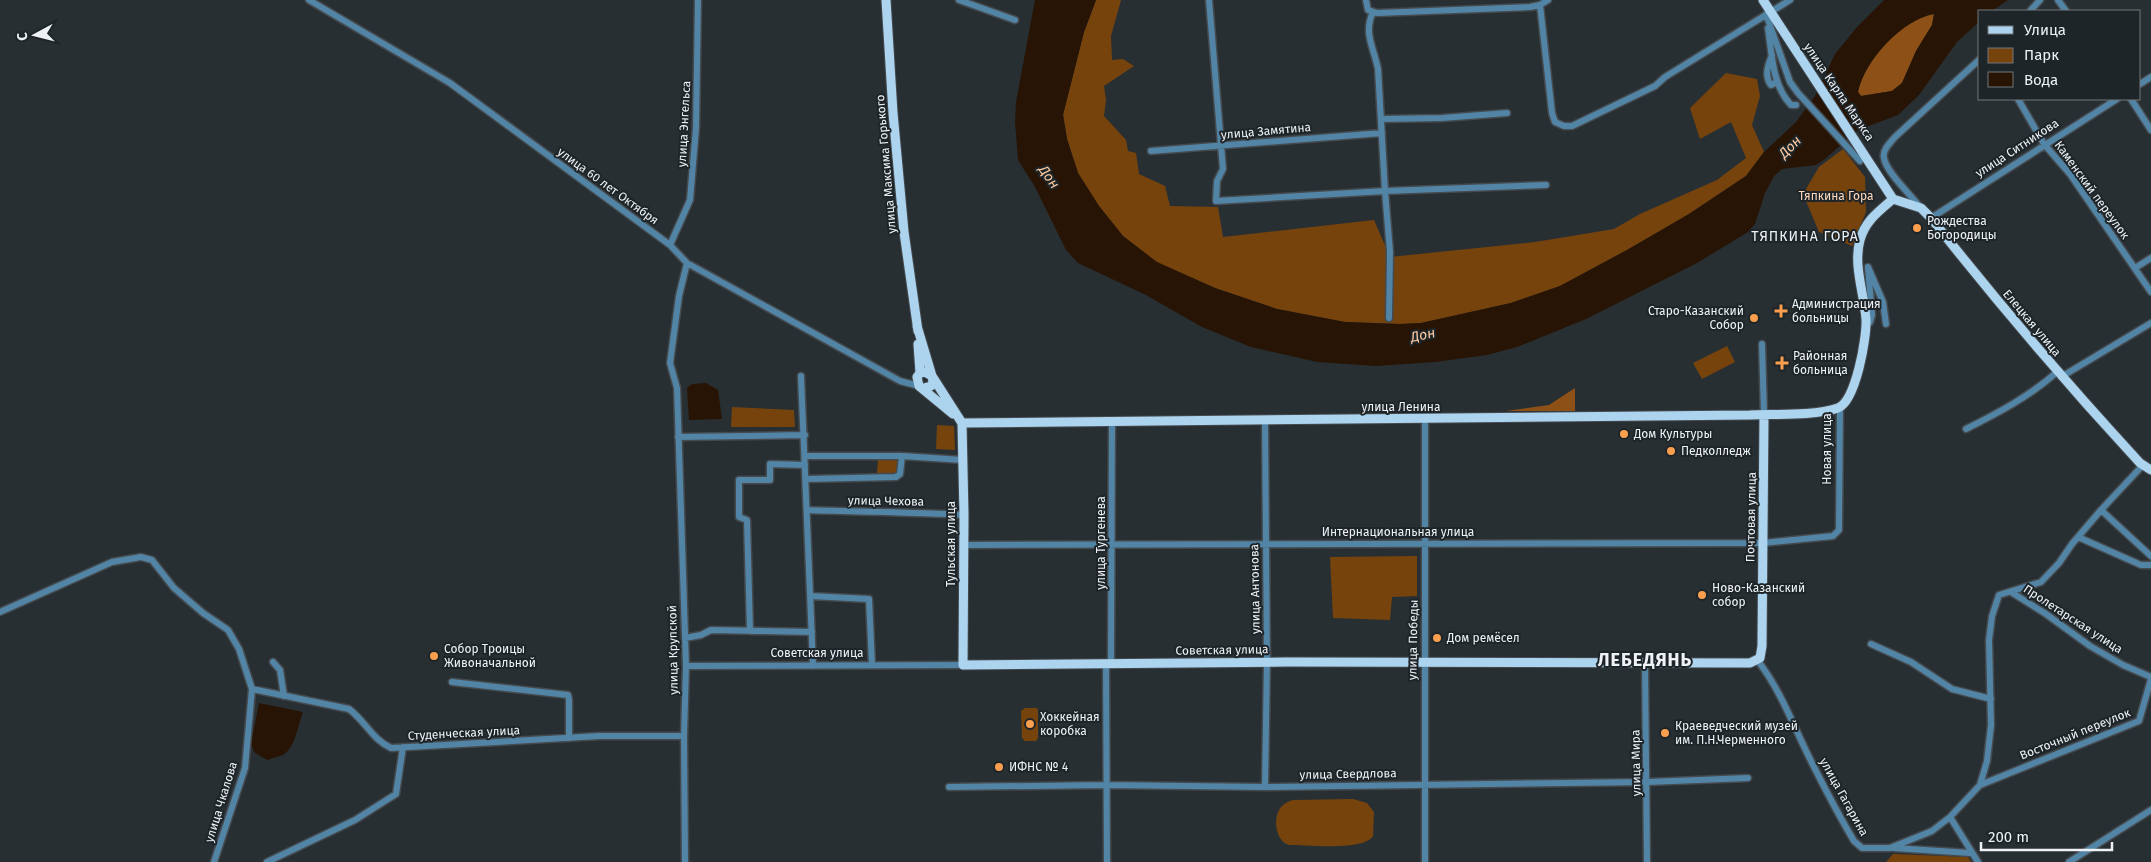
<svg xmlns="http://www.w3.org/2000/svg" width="2151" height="862" font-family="'Fira Sans',sans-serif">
<rect width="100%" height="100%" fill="#282f33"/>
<!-- green -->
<path fill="#77430d" d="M1096,0H1121L1111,36L1112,60L1123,59L1134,66L1104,86L1106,100L1104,116L1126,140L1128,151L1136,153L1139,174L1165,186L1170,206L1218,207L1223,237L1374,220L1390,257L1535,242L1614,229L1640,214L1717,180L1746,158L1731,122L1700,139L1690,108L1726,73L1757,79L1760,96L1752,125L1764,152L1746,176L1689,214L1627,250L1560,286L1511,303L1421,323L1400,324L1345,322L1277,309L1215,288L1156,262L1123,236L1099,206L1078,173L1067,139L1063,114L1084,32Z
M1843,149L1865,177L1866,212L1852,246L1819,232L1803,194L1819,167Z
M1727,346L1735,362L1702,379L1693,363Z
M732,407L794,410L795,427H731Z
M937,425L954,426L955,450L936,449Z
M878,459L898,460L897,473L877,474Z
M1417,556V596L1392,597L1390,620L1333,618L1330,557Z
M1025,708H1037L1038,711V738L1036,741H1025L1022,738L1021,711Z
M1353,799L1367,803L1374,812L1373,836C1365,851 1306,845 1289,845C1275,841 1272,816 1282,806C1285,803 1289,801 1293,800Z
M1893,854L1968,857L1971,862H1886Z"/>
<!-- forest -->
<path fill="#8d5117" d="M1934,14L1932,25L1916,51L1902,83L1892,91L1861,96L1858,92C1865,59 1901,20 1934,14Z
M1575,388V411H1506L1549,405Z"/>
<!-- water -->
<path fill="#271404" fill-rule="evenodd" d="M1035,0H1096L1084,32L1063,115L1067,139L1078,173L1099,206L1123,236L1157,262L1215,288L1277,309L1345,322L1400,324L1421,323L1511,303L1560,286L1627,250L1689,214L1746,176L1764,152L1796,122L1815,96L1835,54L1857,27L1884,0H2008L1992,11H1980V21L1957,42L1919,95L1898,115L1858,130L1825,159L1816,165L1782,169L1774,176L1765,193L1755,224L1748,232L1697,263L1586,319L1517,347L1487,355L1435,362L1376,366L1317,362L1251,347L1202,327L1146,295L1078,263L1066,250L1035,187L1018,160L1015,122L1016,102ZM1934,14L1932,25L1916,51L1902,83L1892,91L1861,96L1858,92C1864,61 1903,19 1934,14Z
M706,383L718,390L722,419L689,420L687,388L692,384Z
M259,703L303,712C298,725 295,748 283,755C278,757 272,758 267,760L254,752L251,744Z"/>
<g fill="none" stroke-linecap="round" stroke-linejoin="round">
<defs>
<path id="minor" d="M309,0L450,83L670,245L687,263L900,381L919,386
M959,0L1015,20
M1209,0L1223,169L1217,181L1216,201L1385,191L1390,252L1389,318
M1366,0L1368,10L1377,13L1530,7L1540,5L1548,0
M2058,0L2066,11
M1540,5L1552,113L1555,122L1564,126H1572L1655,86L1665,77L1790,0
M2030,11L2040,0
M1373,12C1363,33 1374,48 1378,69L1385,191L1546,185
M1766,14L1790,82L1798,93L1860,161
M1768,28C1772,54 1772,85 1791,105H1796
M1772,55C1768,65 1764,76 1771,85L1777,82
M2140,84L2151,77
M2018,99L2044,144L2070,174L2151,292
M2131,99L2151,130
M1381,119L1442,118L1507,113
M1151,151L1382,133
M1920,207C1911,195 1886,172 1884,158C1882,150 1890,143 1895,137L1980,59
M1931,218L2117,99
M670,245L690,200L696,128L698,0
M2135,268L2151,258
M1866,322H1870L1872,315L1868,267L1883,302L1886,324
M1762,344L1764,415
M801,376L813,666
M2061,377L2151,323
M1425,419V862
M1265,420L1267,662L1265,787
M1966,429C1998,413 2030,396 2057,372
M678,437L805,435
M805,456H902L963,460
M806,479L896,477L900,474L902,456
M807,510C860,512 912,512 964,515
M2101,510L2151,556
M2078,537L2141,565H2151
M964,545L1763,543L1833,536L1839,530L1840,407
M2011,592L2046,614L2090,646L2123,665L2151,677
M810,596L869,599L872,665
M0,612L112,562L141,557L152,560L174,588L203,613L228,630L239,649L252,689L245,768L214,862
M750,631L747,520L739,517V480H770V464L805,465
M685,638L701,635L711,630L812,632
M1871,644L1911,662L1952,689L1991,699
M1758,661C1781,691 1793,725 1810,759C1824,787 1838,814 1854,841L1862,848H1890L1932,831L1950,817L1980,785L1987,761L1991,725L1989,640L1992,616L1999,595L2041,582L2059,563L2072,544L2101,510L2143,465
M273,662L280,670L284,696
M1645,663L1647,862
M1106,664L1107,862
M1111,664L1112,422
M686,666L963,665
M452,682L568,695L569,700V738
M252,689L349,709C366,722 372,739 391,748L599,736H684
M1980,785L2139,721L2151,679
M949,787L1106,785L1265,787L1648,782L1748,778
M1950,817L1978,862
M1894,848L1970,853
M267,862L355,820L396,794L403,747
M685,862L684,736L686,666L677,388L670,363L679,296L687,263
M2069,862L2151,810"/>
<path id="major" d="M886,0L893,113L904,232L918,331
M1763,0L1893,199
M1893,199L1921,208L1931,218C1998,303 2067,384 2140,463L2151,470
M917,326L932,376L962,423L964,515L963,665L1286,662L1750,663L1760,658L1762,646L1764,415
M918,344L920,373
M924,388L931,386L933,382L932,376L925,372L920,373L917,377L919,386L953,414
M962,423L1750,415C1775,414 1815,416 1838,408C1856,401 1867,337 1866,319C1864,293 1853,265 1860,240C1865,221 1879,211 1893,199"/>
</defs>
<!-- minor casing -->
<use href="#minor" stroke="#444a4e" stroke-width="9"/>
<!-- major casing -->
<use href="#major" stroke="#444a4e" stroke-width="11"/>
<!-- minor -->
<use href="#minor" stroke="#5284a5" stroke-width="6"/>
<!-- major -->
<use href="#major" stroke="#add4ef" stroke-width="9"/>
</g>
<!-- markers -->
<g fill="#fa9f4e" stroke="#1e2529" stroke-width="2">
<circle cx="1917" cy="228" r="5"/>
<path d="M1778.5 303.5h5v5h5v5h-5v5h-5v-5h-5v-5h5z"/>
<circle cx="1754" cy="318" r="5"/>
<path d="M1779.5 355.5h5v5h5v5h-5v5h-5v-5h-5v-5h5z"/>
<circle cx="1624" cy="434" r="5"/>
<circle cx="1671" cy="451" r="5"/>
<circle cx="1702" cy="595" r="5"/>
<circle cx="1437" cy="638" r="5"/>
<circle cx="434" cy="656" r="5"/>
<circle cx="1030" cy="724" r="5"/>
<circle cx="1665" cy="733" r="5"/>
<circle cx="999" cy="767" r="5"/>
</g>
<g text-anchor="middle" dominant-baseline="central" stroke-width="4" stroke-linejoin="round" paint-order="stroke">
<!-- street labels -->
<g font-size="12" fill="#eef2f6" stroke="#1e2529">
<text transform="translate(1839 92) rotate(56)">улица Карла Маркса</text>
<text transform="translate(684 124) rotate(-87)">улица Энгельса</text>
<text transform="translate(1266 131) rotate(-5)">улица Замятина</text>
<text transform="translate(2017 148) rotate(-33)">улица Ситникова</text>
<text transform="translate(886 164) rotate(-95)">улица Максима Горького</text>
<text transform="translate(608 186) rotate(36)">улица 60 лет Октября</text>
<text transform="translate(2092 190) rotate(54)">Каменский переулок</text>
<text transform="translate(2032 323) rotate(50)">Елецкая улица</text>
<text x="1401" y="407">улица Ленина</text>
<text transform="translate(1827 449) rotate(-90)">Новая улица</text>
<text transform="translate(886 501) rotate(1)">улица Чехова</text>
<text transform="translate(1751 517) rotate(-89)">Почтовая улица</text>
<text x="1398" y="532">Интернациональная улица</text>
<text transform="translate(1101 543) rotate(-90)">улица Тургенева</text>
<text transform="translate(951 544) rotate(-90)">Тульская улица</text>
<text transform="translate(1255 589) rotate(-91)">улица Антонова</text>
<text transform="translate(2073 619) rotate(33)">Пролетарская улица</text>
<text transform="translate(1413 640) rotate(-89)">улица Победы</text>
<text transform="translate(673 650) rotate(-91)">улица Крупской</text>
<text transform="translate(1222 650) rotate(-1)">Советская улица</text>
<text x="817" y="653">Советская улица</text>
<text transform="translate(464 733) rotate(-3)">Студенческая улица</text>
<text transform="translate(2075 734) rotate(-22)">Восточный переулок</text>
<text transform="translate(1636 763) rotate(-91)">улица Мира</text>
<text transform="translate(1348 774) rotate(-1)">улица Свердлова</text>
<text transform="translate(1844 797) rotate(61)">улица Гагарина</text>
<text transform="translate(221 802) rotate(-73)">улица Чкалова</text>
</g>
<!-- park labels -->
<g font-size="12" fill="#fcd8bd" stroke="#1e2529">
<text x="1836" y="196">Тяпкина Гора</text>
</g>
<!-- poi labels -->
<g font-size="12" fill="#eef2f6" stroke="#1e2529" text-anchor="start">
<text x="1927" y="221">Рождества<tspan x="1927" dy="14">Богородицы</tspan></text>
<text x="1792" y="304">Администрация<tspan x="1792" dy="14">больницы</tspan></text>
<text x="1744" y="311" text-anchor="end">Старо-Казанский<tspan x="1744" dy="14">Собор</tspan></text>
<text x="1793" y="356">Районная<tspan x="1793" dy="14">больница</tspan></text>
<text x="1634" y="434">Дом Культуры</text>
<text x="1681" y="451">Педколледж</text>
<text x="1712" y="588">Ново-Казанский<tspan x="1712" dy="14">собор</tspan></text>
<text x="1447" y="638">Дом ремёсел</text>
<text x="444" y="649">Собор Троицы<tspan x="444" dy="14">Живоначальной</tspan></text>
<text x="1040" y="717">Хоккейная<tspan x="1040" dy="14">коробка</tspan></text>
<text x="1675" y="726">Краеведческий музей<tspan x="1675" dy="14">им. П.Н.Черменного</tspan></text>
<text x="1009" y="767">ИФНС № 4</text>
</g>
<!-- water labels -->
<g font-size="14" font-style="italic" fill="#ffcaa1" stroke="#1e2529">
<text transform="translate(1790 147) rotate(-45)">Дон</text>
<text transform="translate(1049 177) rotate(55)">Дон</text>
<text transform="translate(1423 335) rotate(-12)">Дон</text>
</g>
<!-- neighbourhood labels -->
<g font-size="14" letter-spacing="1" fill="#eef2f6" stroke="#1e2529">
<text x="1805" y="236">ТЯПКИНА ГОРА</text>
</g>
<!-- district labels -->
<g font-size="18" font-weight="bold" letter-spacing="1" fill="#eef2f6" stroke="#1e2529">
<text x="1645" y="660">ЛЕБЕДЯНЬ</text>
</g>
</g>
<!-- legend -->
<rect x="1978" y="10" width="162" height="90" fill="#1e2529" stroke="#71777b"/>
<rect x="1988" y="26" width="25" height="8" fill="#add4ef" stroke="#71777b"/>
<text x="2024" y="35" font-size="15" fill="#eef2f6">Улица</text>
<rect x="1988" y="48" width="25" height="15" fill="#77430d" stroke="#71777b"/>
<text x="2024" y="60" font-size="15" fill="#eef2f6">Парк</text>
<rect x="1988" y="72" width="25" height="15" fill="#271404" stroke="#71777b"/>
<text x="2024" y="85" font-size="15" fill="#eef2f6">Вода</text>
<!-- north arrow -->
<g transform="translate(35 35) rotate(263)" stroke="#1e2529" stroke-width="4" paint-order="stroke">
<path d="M0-4L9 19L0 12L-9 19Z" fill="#eef2f6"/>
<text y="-8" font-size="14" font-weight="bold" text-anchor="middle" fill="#eef2f6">С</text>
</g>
<!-- scale -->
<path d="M1981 842v8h131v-8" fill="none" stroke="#eef2f6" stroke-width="2.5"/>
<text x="1988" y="842" font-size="15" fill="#eef2f6" stroke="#1e2529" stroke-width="4" paint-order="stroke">200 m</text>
</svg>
